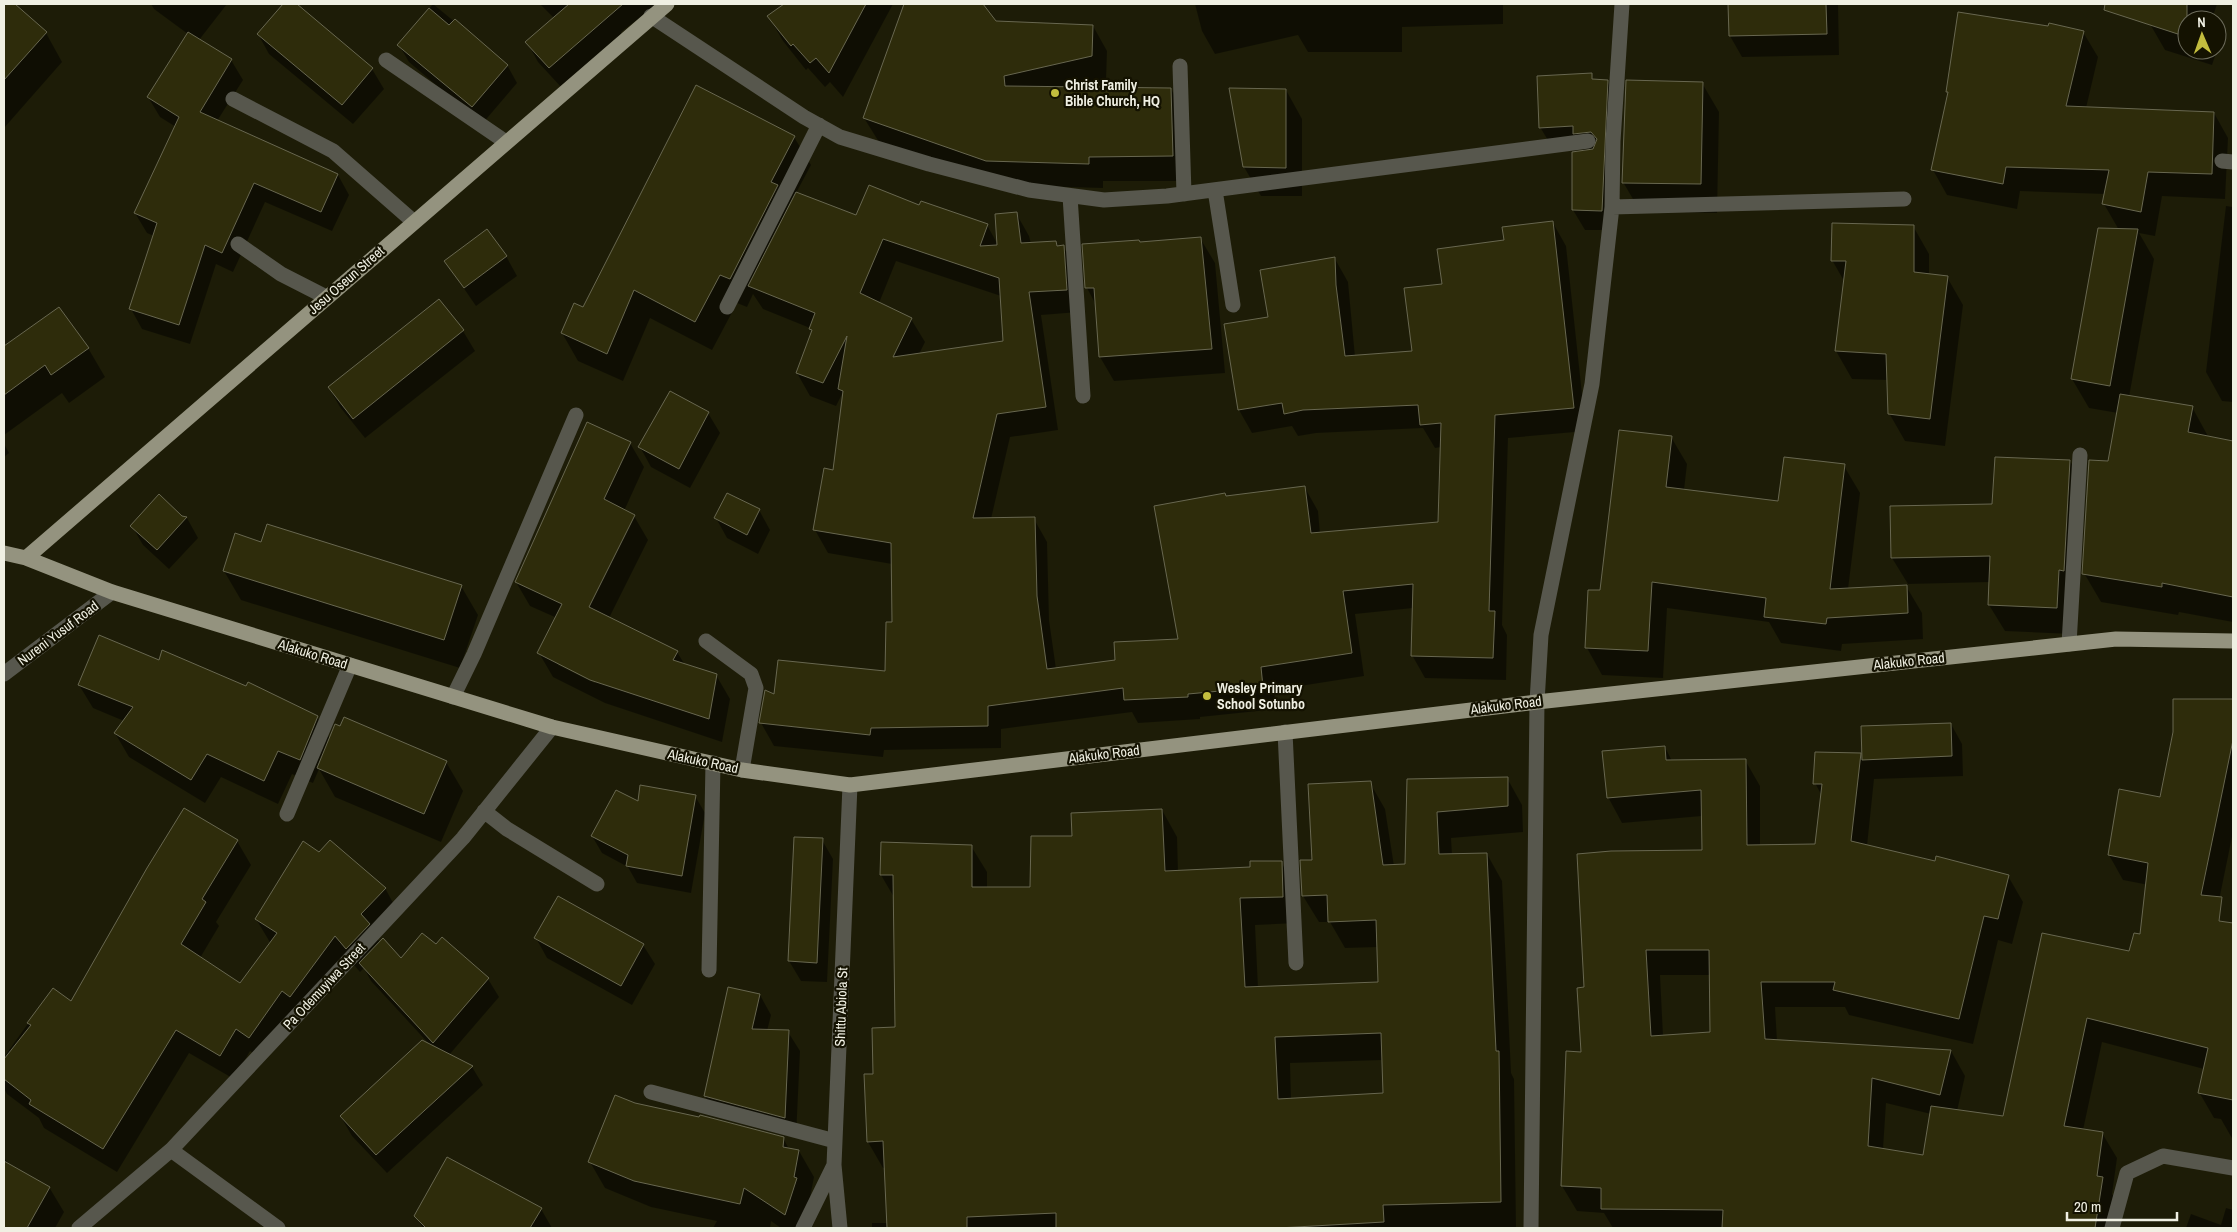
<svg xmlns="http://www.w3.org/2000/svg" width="2237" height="1232" font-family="'Archivo Narrow',sans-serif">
<rect width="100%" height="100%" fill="#1d1c07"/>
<!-- shadow -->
<path fill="#0007" fill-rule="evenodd" d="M4,4H13L46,33L62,62L4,128Z
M151,4H227L199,40L231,60L243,80L217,121L338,175L349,195L332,231L265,202L233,272L216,264L190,344L142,329L131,309L154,236L147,233L135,213L176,127L160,117L148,97L188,34L154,9Z
M284,4H295L372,69L384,89L353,124L269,54L258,34Z
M433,4L507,65L517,83L482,124L409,62L399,45Z
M540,4H658L621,32L622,34L561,87L538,62L527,42L554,18Z
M786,4H893L843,97L830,82L825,87L808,68L806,70L783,41L769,17Z
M905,4H982L996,23L1093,26L1107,51L1106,81L1077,87L1171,89L1185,114L1187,181H1103V188L1001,185L879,142L864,118Z
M1195,4H1559L1503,5V24L1402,27V52H1308L1298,35L1215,54L1202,31Z
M1729,4H1838L1839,55L1742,57L1730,36Z
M2157,4H2217L2213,16L2216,20H2187V50H2217L2212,65L2165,50L2150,24Z
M2217,22L2223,32L2217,49Z
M2083,32L2098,57L2086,108L2214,113L2228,138L2225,199L2162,196L2155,236L2139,233L2154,259L2129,397L2192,407L2209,438L2233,442V622L2179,612L2178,615L2101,602L2084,573L2109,462L2118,413L2089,408L2072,379L2119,230L2104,204L2105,194L2020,191L2017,209L1947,195L1933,170L1948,94L1947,91Z
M1591,75L1594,81H1607L1618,100L1613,230H1585L1573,210L1574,154L1584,152L1581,146L1552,147L1540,127Z
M1702,83L1719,112L1717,213L1640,211L1623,182Z
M1286,90L1302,119V196H1261L1244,167Z
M794,137L811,165L796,193L857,217L920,207L987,225L998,245L1016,213L1029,236L1031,244L1056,242L1058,247L1063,246L1076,269L1079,312L1041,315L1058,430L1010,437L991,519H1034L1047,542L1049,620L1056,669L1116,661L1180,641L1226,497L1305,488L1318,511L1320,534L1439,523L1441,447L1435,448L1423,428L1316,433L1298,436L1292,426L1252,433L1239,410L1225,325L1269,318L1335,259L1348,282L1355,357L1413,353L1443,285L1505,241L1553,223L1566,246L1586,431L1508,438L1502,625L1507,635L1506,680L1425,678L1412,655L1413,608L1355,614L1364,676L1274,690L1276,709L1200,717V719L1138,723L1132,712L1001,729V748L884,750L883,757L774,746L761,723L766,692L775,695L886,672L894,624L892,564L828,553L815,530L834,471L844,397L842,394L836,406L810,396L797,373L812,333L810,328L763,309L753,294L747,307L737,303L712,350L650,318L623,381L578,361L562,333L584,309ZM896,261L1001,296L1004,342L919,354L925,342L911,319L879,303Z
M2226,206L2233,207V402L2222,401L2206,372Z
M1913,226L1929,254V275L1947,277L1963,305L1945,446L1905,441L1889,413L1888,380L1852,379L1836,351L1844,281L1832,260Z
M1200,238L1215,263L1225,373L1114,381L1100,357L1096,305L1087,288L1140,244Z
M506,256L517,276L476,306L445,261Z
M439,301L463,331L475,351L365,438L340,407L329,388Z
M59,308L88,348L105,377L69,403L62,393L4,435V348Z
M708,413L720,433L690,488L651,467L640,447Z
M1671,437L1687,464L1684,490L1779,503L1844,466L1860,493L1848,589L1906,586L1922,613L1923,639L1842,644L1841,651L1781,643L1769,622L1667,608L1663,678L1602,675L1587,648L1601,591Z
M630,443L644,467L624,511L634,516L648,540L609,618L677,652L685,665L716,675L730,699L722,742L605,703L553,677L539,653L557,618L530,606L516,582ZM558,662L596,681L595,683L558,665Z
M4,444L9,453L4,457Z
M2070,461L2085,487L2072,634L2005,631L1989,605L1990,582L1908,584L1892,558L1994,506Z
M759,510L770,530L758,554L727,538L716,518Z
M182,517L187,518L198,538L169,569L143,545L132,526Z
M262,543L461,586L478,615L460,668L241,600L224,571Z
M159,661L317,717L330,739L446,762L463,791L441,842L335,797L319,769L313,783L292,774L278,804L221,777L205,803L129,757L115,733L124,721L93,708L79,685Z
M2174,700H2233V832L2216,915L2154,886L2123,880L2109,855L2161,798L2175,732Z
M1951,724L1962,744L1963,776L1874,779L1867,846L2008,876L2023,902L2012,944L1998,940L1973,1044L1849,1015L1845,1007H1775L1777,1041L1951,1051L1965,1076L1957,1111L2004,1117L2130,953L2141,936L2143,921L2233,954V1140L2221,1119L2214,1118L2199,1092L2204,1069L2102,1042L2083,1130L2102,1133L2117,1158L2112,1194L2117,1203L2113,1228H1613L1604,1213L1577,1211L1562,1186L1582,1053L1585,988L1703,851L1702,816L1622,823L1608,797L1665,747L1672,761L1745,760L1760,786V846H1816L1822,796L1815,783L1860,755L1863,761L1862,728ZM1660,975H1710L1711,1033L1663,1036ZM1886,1103L1931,1114L1924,1157L1883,1149Z
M1507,778L1522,805L1523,832L1451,838L1452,855L1487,854L1502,881L1511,1073L1514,1079L1516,1228H872V1223H888L886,1168H883L868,1142L874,1075L897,1029L895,899L881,875L971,846L987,872V888H1032L1073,837L1162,810L1177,837L1178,872L1251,868L1281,862L1296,888L1298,923L1255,925L1258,988L1379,984L1378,947L1345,948L1330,922H1319L1303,896L1313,862L1370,783L1385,809L1394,866L1406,865L1408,781ZM1383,1060L1384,1095L1291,1099L1290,1063Z
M695,796L705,813L691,893L637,883L628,867L602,853L592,836L638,803Z
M185,810L237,841L251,865L216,922L219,926L200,958L240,984L271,944L256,919L320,853L385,888L398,912L376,936L380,943L401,960L436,946L442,938L488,979L499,997L449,1055L472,1067L483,1085L387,1173L352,1136L341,1117L431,1046L371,981L364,968L360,972L349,959L303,1020L296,1014L263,1060L250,1051L234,1079L189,1053L117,1172L44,1128L39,1118L7,1094L4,1088V1057L53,989L71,1003Z
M822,840L833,859L827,982L801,981L789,961Z
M536,938L643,945L655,964L632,1005L547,958Z
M760,995L771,1015L767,1031L788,1032L800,1051L796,1137L717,1116L705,1096Z
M635,1104L783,1138L789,1149L799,1151L814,1177L804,1228H781L771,1221L770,1228H713L717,1221L651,1207L605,1188L590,1162Z
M4,1157L8,1165L49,1187L64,1212L55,1228H4Z
M2226,1208L2233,1210V1228H2186L2191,1214L2221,1225Z
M541,1209L552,1228H423L416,1216Z"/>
<!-- building -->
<path fill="#2e2c0b" stroke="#686750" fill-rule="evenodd" d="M4,4H15L47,32L4,80Z
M283,4H297L373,68L342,105L257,34Z
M569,4H623L549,68L525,42Z
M784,4H866L829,73L816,58L810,63L793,44L791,46L767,16Z
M904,4H983L996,21L1093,25L1092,56L1004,76L1005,86L1171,88L1173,156L1089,157V164L986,161L863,118Z
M1728,4H1826L1827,34L1729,36Z
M2105,4H2187V37L2104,10Z
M429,8L449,25L455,19L508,65L472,107L397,45Z
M1958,12L2048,26L2049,23L2084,31L2066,106L2214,112L2212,174L2148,172L2141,212L2102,204L2109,170L2006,167L2003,184L1931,170L1948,92H1946Z
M188,32L232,59L200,112L338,174L321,212L254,183L222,253L205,245L179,325L129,309L157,223L134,213L179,117L147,97Z
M1592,73V79L1608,80L1602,211L1572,210V152L1593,149L1597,139L1591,132L1573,134V126L1539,128L1537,76Z
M1626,80L1703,82L1701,184L1622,183Z
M696,85L795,136L771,182L778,185L730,279L720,275L695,322L634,290L607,354L561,333L574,303L583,307Z
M1229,88L1286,89V168L1243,167Z
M869,185L919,205L921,201L988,224L980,246L997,245L995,214L1017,212L1021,243L1056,241L1057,246L1064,245L1067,290L1029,292L1046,407L997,414L973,518L1035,517L1037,596L1047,669L1115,660L1114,642L1178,639L1154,506L1225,493L1226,496L1305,486L1311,533L1438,522L1441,423L1420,425L1418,405L1303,410L1284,414L1282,403L1238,410L1224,324L1268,317L1260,270L1335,257L1336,285L1345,356L1412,351L1404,288L1442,284L1437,249L1504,240L1502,227L1553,221L1574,408L1495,415L1489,611H1495L1493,658L1411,656L1413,584L1343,591L1352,653L1261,667L1263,687L1188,694V697L1124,700L1123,688L988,706V726L871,728L870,735L759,723L765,690L774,694L778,660L885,671L886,622H892L891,543L813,530L824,468L833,470L843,391L838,389L847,336L823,383L796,373L812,330L809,329L815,313L748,286L796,192L856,215ZM883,239L999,278L1003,341L893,357L912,318L860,293Z
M1832,223L1914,225V272L1948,276L1930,419L1888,414L1886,354L1835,351L1846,261H1831Z
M2098,228L2138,229L2110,386L2071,379Z
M487,229L507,256L464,288L444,261Z
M1201,237L1212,349L1099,357L1094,288H1085L1082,244L1139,240L1140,242Z
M439,299L464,330L353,419L328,387Z
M59,307L89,348L51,375L45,365L4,395V346Z
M670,391L709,412L679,469L638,447Z
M2120,394L2193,406L2188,432L2233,441V597L2162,583V587L2082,574L2089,460L2108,461Z
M587,422L631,442L604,499L635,515L589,607L678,651L673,660L717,674L709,719L590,680L537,653L562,604L515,582Z
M1619,430L1672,436L1666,487L1778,501L1784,457L1845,464L1830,589L1907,585L1908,613L1827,618L1826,624L1764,617L1766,598L1652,582L1648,651L1585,648L1588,590H1600Z
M1995,457L2070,460L2064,571L2059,570L2057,608L1988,605L1990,556L1891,558L1890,506L1992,504Z
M727,493L760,509L747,535L714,518Z
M159,494L182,516L187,517L157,550L130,526Z
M267,524L462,585L444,640L223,571L235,533L261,542Z
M99,635L159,660L162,650L246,686L248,682L318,716L300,760L278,751L264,781L207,754L191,780L114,733L133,707L78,685Z
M2173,699H2233V740L2201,895L2222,897L2219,921L2233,923V1100L2198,1093L2208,1048L2087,1018L2064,1126L2103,1132L2097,1176L2103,1177L2095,1228H1722L1723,1210L1601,1209V1188L1561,1186L1566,1051L1581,1052L1577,988L1584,987L1577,854L1611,851L1702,850L1701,790L1607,798L1602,751L1665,746L1666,760L1746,759L1747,845L1815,844L1822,784H1813L1815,752L1861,753L1851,841L1935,861L1936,856L2009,875L1998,919L1984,916L1959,1019L1833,990L1835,982H1761L1765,1039L1951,1050L1940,1095L1872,1078L1868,1146L1923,1155L1931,1106L2003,1116L2042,933L2129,951L2134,933L2140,934L2148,863L2108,855L2119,789L2160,797L2173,732ZM1646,950H1709L1710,1032L1651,1036Z
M344,717L447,761L424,814L317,768L335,724L340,726Z
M1951,723L1952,756L1862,760L1861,726Z
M1508,777V806L1437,812L1439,854L1487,853L1496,1051H1499L1501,1202L1383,1205L1384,1222L1278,1228H1056V1213L967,1217V1228H887L883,1141L867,1142L864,1074H873L872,1028L895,1027L893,875H880L881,842L972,845V887H1030L1031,836H1072L1071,813L1162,809L1165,871L1250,867V861H1282L1283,897L1240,898L1245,987L1378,982L1376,920L1328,922L1327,895L1302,896L1300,860H1312L1308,784L1371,781L1383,865L1405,864L1407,779ZM1381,1033L1383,1093L1278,1099L1275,1037Z
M640,785L696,795L682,876L626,866L628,855L591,836L616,790L638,801Z
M184,808L238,840L202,899L206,902L181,944L240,983L277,933L255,919L303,841L319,852L330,840L386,888L361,914L370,924L346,949L335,936L290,997L282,991L249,1038L236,1029L220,1056L176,1030L103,1149L29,1104L31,1100L4,1079V1059L31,1025L27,1023L53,988L71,1001L147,868Z
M794,837L823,838L817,963L788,961Z
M558,896L644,944L621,986L534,938Z
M422,933L436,944L442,937L489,978L433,1043L359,963L383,938L401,958Z
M728,987L760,994L752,1029L789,1030L785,1118L704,1096Z
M422,1040L473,1066L376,1155L340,1116Z
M615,1095L635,1103L699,1117L700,1115L784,1137L783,1147L799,1150L794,1177L797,1178L785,1215L744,1188L740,1204L634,1181L588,1162Z
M447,1157L542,1208L530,1228H426L414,1216Z
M4,1161L50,1187L27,1228H4Z"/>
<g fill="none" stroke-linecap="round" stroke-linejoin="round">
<!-- minor -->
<path stroke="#57574d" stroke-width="15" d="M651,16L804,117L840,137L929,164L1029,190L1104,200L1167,196L1588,141
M386,60L506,142
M1180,66L1184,194
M233,99L333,151L414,222
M2222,161L2233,162
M1215,190L1233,305
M1070,196L1083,396
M1612,207L1904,199
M238,244L281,274L326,297
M727,307L819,125
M706,641L751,674L756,688L742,770
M2069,644L2080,455
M4,674L112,592
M453,697L474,654L576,415
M1285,732L1296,963
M484,811L507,829L597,884
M287,814L350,665
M709,970L713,763
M651,1092L835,1141
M171,1150L278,1228
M79,1228L171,1150L463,838L552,727
M803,1228L834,1165
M840,1228L834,1165L850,785
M1531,1228L1537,702L1541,635L1592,384L1612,207L1613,141L1622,4
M2112,1228L2127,1173L2163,1156L2233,1168"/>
<!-- major -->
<path stroke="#94937f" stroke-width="15" d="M4,553L26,558L112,592L552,727L742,770L850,785L1537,702L2116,639L2233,641
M26,558L667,4"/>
</g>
<!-- markers -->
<g fill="#c3bd3e" stroke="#141201" stroke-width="2">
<circle cx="1055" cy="93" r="5"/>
<circle cx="1207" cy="696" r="5"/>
</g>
<g text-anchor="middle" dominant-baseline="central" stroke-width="4.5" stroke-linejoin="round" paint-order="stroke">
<!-- poi labels -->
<g font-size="14" font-weight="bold" fill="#f0f0e3" stroke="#141201" text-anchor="start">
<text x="1065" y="85">Christ Family<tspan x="1065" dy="16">Bible Church, HQ</tspan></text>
<text x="1217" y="688">Wesley Primary<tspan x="1217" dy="16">School Sotunbo</tspan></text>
</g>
<!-- street labels -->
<g font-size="14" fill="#f0f0e3" stroke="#141201">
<text transform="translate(346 280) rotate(-41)">Jesu Oseun Street</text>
<text transform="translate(58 633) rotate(-37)">Nureni Yusuf Road</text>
<text transform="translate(313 654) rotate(17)">Alakuko Road</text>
<text transform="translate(1909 661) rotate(-6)">Alakuko Road</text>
<text transform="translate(1506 705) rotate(-7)">Alakuko Road</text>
<text transform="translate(1104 754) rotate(-7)">Alakuko Road</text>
<text transform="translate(703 761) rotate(12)">Alakuko Road</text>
<text transform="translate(324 986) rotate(-47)">Pa Odemuyiwa Street</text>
<text transform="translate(841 1007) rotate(-88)">Shittu Abiola St</text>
</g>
</g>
<!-- border -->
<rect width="2237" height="1232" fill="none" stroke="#f0f0e3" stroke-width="10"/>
<!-- north arrow -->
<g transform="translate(2202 35) rotate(358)"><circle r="24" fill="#141201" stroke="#6c6b5b"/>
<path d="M0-4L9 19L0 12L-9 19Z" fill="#c3bd3e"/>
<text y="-8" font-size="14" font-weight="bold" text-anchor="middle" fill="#f0f0e3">N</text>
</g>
<!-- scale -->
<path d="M2067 1212v8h110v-8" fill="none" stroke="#f0f0e3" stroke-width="2.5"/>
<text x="2074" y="1212" font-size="15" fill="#f0f0e3" stroke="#141201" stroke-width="4" paint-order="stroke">20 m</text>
</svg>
